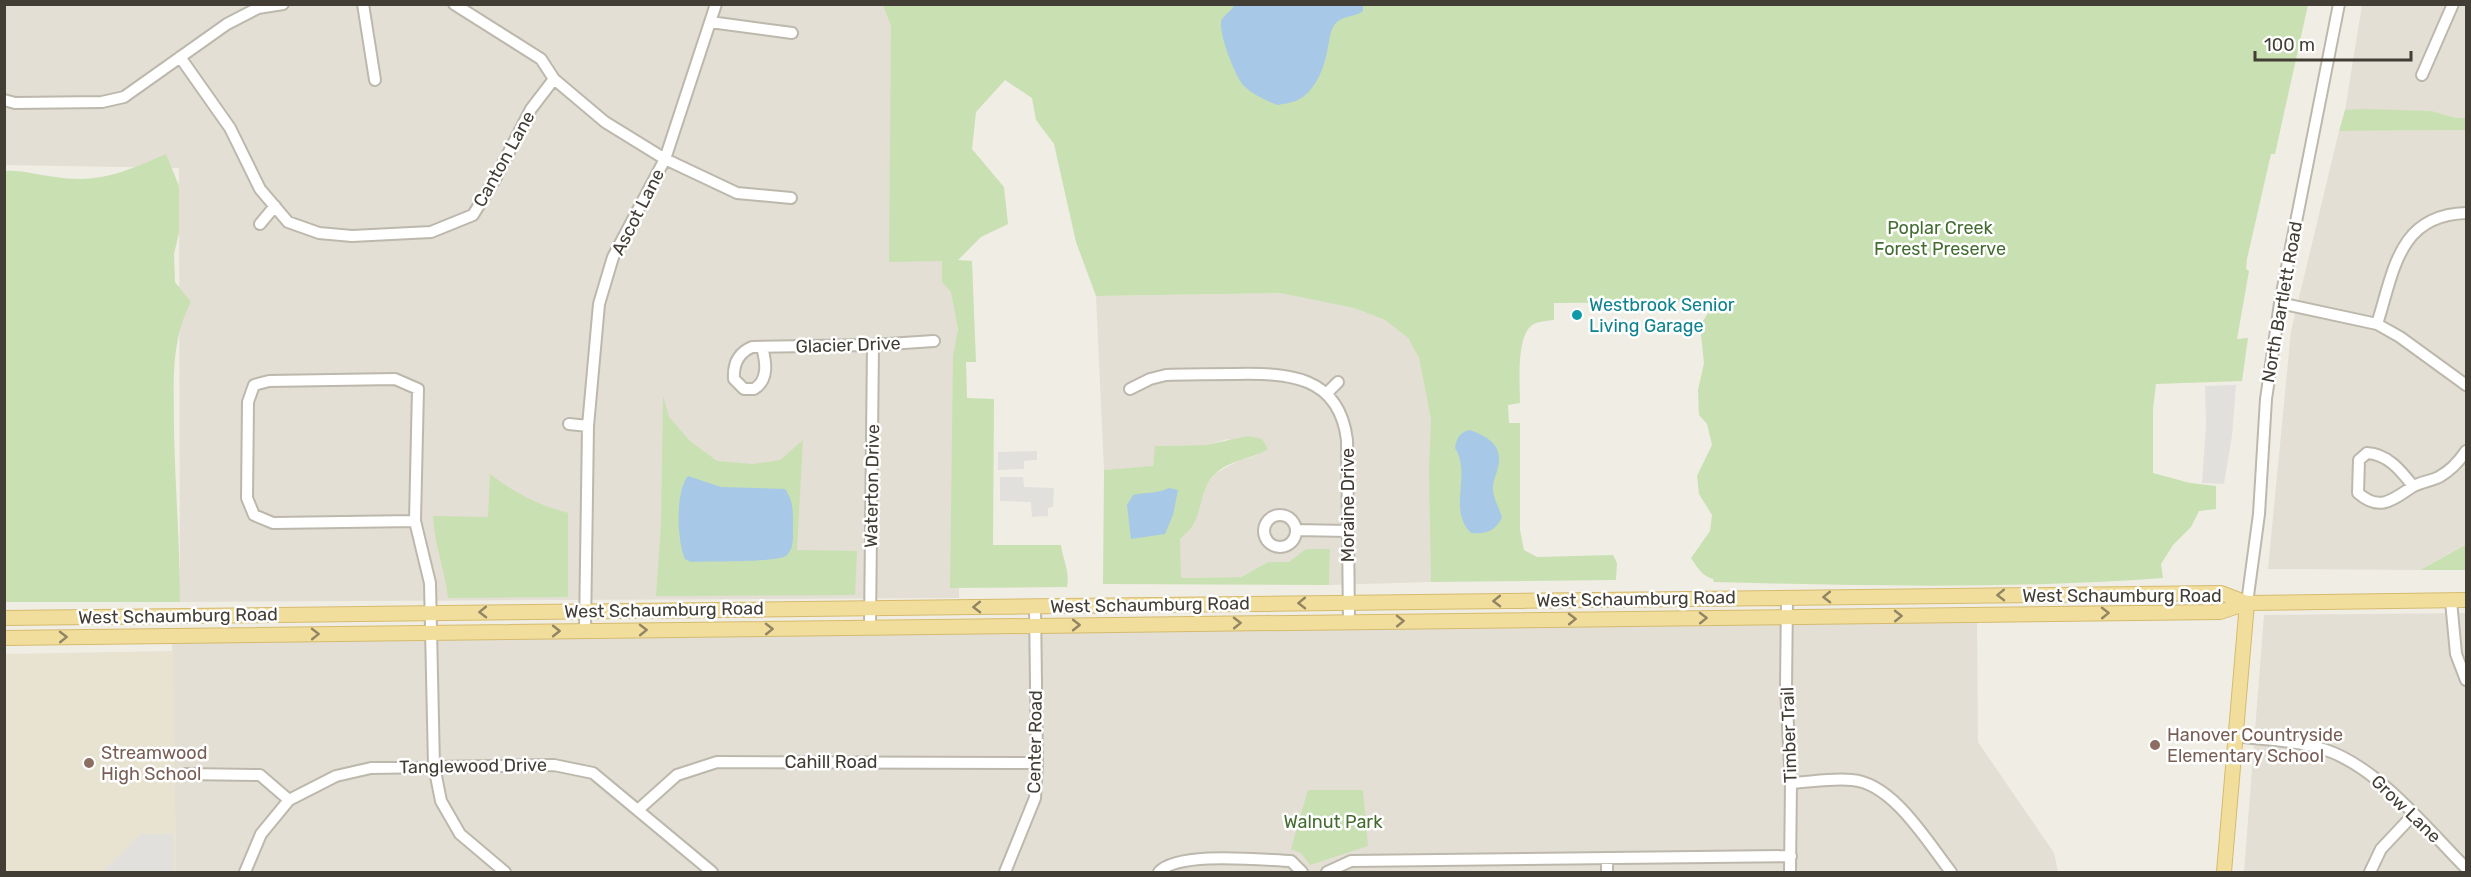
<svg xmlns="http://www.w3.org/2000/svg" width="2471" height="877" font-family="Rubik,sans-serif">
<rect width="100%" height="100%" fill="#f0ede5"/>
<!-- residential -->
<path fill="#e3dfd4" d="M5,5H956L959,598L180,602L179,168L5,165Z
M2362,5H2466V118H2456L2432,111L2345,110Z
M2466,130V544L2420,570L2268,569L2291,331L2339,131Z
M1280,293L1354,308L1385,320L1408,338L1419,358L1431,420V582L1329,585L1330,549L1298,557L1289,562H1268L1241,577L1180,578V539L1193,524L1204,488L1216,473L1238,461L1258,455L1228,439L1206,445L1156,446L1153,466L1146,468L1104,470L1096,296Z
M2466,613V872H2244L2264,615Z
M1977,621L1978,742L2054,853L2058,872H176L172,641Z"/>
<!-- education -->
<path fill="#e8e2d0" d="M173,651L176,872H5L4,654Z"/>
<!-- green -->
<path fill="#c9e0b2" d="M883,5H2308L2275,154H2271L2247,259L2246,269L2249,271L2237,339L2248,338L2242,381L2156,384L2153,409V473L2190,483L2216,486V509L2199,511L2191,527L2173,545L2161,564L2163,578C2016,589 1862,586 1714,582L1713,579C1702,576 1697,567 1691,558L1710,531L1712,515L1699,494L1697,476L1712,445L1707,424L1699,415L1698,390L1704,363L1700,326L1711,308V302L1554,303V320C1547,321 1537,321 1531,326C1516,339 1520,384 1520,403L1508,405L1509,423H1520V530L1524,550L1537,557L1613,555L1617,563L1616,580L1431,582L1429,471L1431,420L1419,358L1408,338L1385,320L1354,308L1280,293L1096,296L1076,242L1054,144L1036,120L1032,98L1005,80L976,112L972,149L1004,187L1008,224L981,237L958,260L972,261L976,362H966L967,398L994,399L993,545H1061C1063,560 1070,572 1067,587L950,588L953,356L958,329L951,292L942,282V261L889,262L891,26Z
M2363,109L2432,111L2456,118H2466V130L2339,131L2345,110Z
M166,154L179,186V233L174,254L175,282L191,302C170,341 174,385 174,428C175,486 180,544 180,602H5V171C23,170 37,175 55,177C99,184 127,171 166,154Z
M663,396L669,417L690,441L717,461L753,464L780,460L803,440L797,550L857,551L855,595L656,596L661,525Z
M1248,436L1262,439L1268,449C1252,459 1230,460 1216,473C1200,487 1203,508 1193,525C1190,530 1184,535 1180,539L1181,578L1241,577L1268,562H1289L1306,549H1330L1329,585L1103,584L1104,470L1153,466L1155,446L1206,445Z
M490,474C515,493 538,505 568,513V597L448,598C445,570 434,544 433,516L488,517Z
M2466,544V570H2420L2465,545Z
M1308,790H1363L1368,846L1310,865L1301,853L1291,849Z"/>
<!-- parking -->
<path fill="#e1e0dd" d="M2236,385L2232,436L2224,484L2202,483L2206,425L2205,386Z
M1037,451V460L1024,461V469L998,470V452Z
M1000,477H1023L1024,487L1054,488L1053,507L1048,508V516L1032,517L1031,502L1000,501Z
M141,834H173V872H103Z"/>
<!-- water -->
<path fill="#a7c9e7" d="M1363,4V11C1354,18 1342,15 1335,24C1330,30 1330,39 1328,47C1325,66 1316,92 1296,101C1290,103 1283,104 1277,105C1267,101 1252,94 1244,86C1236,79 1216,28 1222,19C1226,13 1232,11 1234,5Z
M1470,430C1483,435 1499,442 1499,458C1500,469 1492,479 1493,491C1494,500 1500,509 1502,518C1494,532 1486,534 1471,533C1447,509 1472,475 1455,448C1457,437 1460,432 1470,430Z
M688,476L721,487L785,489C794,501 793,514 793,529C793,538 794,548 787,555C781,563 705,561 691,562L685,559C677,541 675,492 688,476Z
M1169,488L1178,490L1173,515L1165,534L1131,539L1127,505L1133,495C1146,492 1156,494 1169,488Z"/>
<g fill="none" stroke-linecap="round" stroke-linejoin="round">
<defs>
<path id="minor" d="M363,4L375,80
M454,4L541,59L554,79L605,122L665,159L737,193L791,198
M710,22L792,33
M180,57L230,128L260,189L288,222L319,233L352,236L431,232L473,215L495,179L531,109L554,79
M2422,75L2453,4
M4,100L15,103L102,102L124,97L227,24L258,8L283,4
M260,224L275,206
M2280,303L2377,324L2400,337L2466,385
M2377,324C2394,271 2398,215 2466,213
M762,347C766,362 769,380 754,389H744L734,379C733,364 738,353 752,347L873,345L934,341
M1130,389L1150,379L1166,375C1189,374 1212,374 1235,374C1288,373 1339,375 1347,440L1349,622
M1326,394L1338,382
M569,424L588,426
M2413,486C2401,471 2388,454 2367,453L2359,460L2358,493C2380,512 2392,500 2412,487C2420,482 2431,481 2439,477C2450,471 2460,460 2466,451
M1264 531a16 16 0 1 1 32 0a16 16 0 1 1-32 0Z
M415,521L273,523L254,515L247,498L248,402L254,385L269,381L395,379L418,389L415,521L430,583L434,766L441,801L460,834L505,872
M1296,530L1348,531
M1787,597L1786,688L1791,783L1790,872
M2451,601L2456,654L2466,680
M2247,603L2259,514L2266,399L2280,303L2339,4
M870,627L873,345
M585,631L588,426L599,304L613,257L665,159L716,4
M2235,736C2266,740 2297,740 2326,750C2379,768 2427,829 2466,868
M184,774L260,775L289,800
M1791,783C1811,782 1832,778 1852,780C1893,783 1928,843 1951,872
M639,809L677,775L717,762L1037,763
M245,872L261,834L289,800L336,776L371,768L554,765L593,773L712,872
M1005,872L1035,798L1037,763L1035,606
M1159,872C1179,851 1260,860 1291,861L1302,872
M1327,872L1351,861L1791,856
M1607,872V859
M2370,872L2381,849L2413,815"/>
<path id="major" d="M4,618L2221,593L2247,603
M4,638L2220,612L2247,603L2466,600
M2224,872L2247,603"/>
</defs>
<!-- minor casing -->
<use href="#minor" stroke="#bdb8ac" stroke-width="14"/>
<!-- major casing -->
<use href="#major" stroke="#d5bb6e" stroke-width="16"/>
<!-- minor -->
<use href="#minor" stroke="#fff" stroke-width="10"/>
<!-- major -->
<use href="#major" stroke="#f2de9c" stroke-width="14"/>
</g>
<!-- one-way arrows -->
<defs><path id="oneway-chevron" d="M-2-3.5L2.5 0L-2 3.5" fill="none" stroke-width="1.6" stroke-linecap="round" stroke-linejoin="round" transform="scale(1.5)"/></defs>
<g stroke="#918563">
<use href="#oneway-chevron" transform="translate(2001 595) rotate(179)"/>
<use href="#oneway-chevron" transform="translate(1827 597) rotate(179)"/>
<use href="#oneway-chevron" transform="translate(1497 601) rotate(179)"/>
<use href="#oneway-chevron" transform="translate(1302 603) rotate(179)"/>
<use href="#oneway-chevron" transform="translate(977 607) rotate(179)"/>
<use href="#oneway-chevron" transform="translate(483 612) rotate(179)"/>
<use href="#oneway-chevron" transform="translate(2105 613) rotate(-1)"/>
<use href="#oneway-chevron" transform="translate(1898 616) rotate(-1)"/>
<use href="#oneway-chevron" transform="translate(1703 618) rotate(-1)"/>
<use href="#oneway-chevron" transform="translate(1572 619) rotate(-1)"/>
<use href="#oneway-chevron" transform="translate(1400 621) rotate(-1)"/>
<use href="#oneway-chevron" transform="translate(1237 623) rotate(-1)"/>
<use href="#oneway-chevron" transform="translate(1076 625)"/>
<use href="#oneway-chevron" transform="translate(769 629) rotate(-1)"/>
<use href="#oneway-chevron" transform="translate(643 630) rotate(-1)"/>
<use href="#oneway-chevron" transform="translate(556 631)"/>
<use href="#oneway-chevron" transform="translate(315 634) rotate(-1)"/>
<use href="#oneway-chevron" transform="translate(63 637) rotate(-1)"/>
</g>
<!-- markers -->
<circle fill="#0f9aa8" stroke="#fff" stroke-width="2" cx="1577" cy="315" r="6"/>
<g fill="#8d6e63" stroke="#fff" stroke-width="2">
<circle cx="2155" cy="745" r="6"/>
<circle cx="89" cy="763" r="6"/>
</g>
<g text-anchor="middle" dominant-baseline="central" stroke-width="5" stroke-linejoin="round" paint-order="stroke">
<!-- street labels -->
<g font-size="18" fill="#423d35" stroke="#fff">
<text transform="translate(504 159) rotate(-61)">Canton Lane</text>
<text transform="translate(638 212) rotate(-63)">Ascot Lane</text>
<text transform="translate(2282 302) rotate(-80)">North Bartlett Road</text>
<text transform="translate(848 345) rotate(-2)">Glacier Drive</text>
<text transform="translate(872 486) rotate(-89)">Waterton Drive</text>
<text transform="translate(1348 505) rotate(-90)">Moraine Drive</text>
<text x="2122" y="596">West Schaumburg Road</text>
<text transform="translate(1636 599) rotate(-1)">West Schaumburg Road</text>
<text transform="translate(1150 605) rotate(-1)">West Schaumburg Road</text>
<text transform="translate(664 610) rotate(-1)">West Schaumburg Road</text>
<text transform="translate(178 616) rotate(-1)">West Schaumburg Road</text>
<text transform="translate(1789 735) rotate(-92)">Timber Trail</text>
<text transform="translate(1035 742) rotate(-89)">Center Road</text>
<text x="831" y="762">Cahill Road</text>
<text transform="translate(473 766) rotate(-1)">Tanglewood Drive</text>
<text transform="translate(2406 809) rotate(44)">Grow Lane</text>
</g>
<!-- park labels -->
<g font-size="18" fill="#446c30" stroke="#fff">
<text x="1940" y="228">Poplar Creek<tspan x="1940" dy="21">Forest Preserve</tspan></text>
<text x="1333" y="822">Walnut Park</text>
</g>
<!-- culture labels -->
<g font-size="18" fill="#0d838f" stroke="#fff" text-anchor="start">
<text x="1589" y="305">Westbrook Senior<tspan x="1589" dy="21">Living Garage</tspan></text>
</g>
<!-- education labels -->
<g font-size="18" fill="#785e54" stroke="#fff" text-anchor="start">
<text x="2167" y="735">Hanover Countryside<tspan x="2167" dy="21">Elementary School</tspan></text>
<text x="101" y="753">Streamwood<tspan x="101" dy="21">High School</tspan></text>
</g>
</g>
<!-- border -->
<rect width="2471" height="877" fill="none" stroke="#423d35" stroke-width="12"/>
<!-- scale -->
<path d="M2255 51v9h156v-9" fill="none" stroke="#423d35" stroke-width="3"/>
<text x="2264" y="51" font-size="18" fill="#423d35" stroke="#ffffff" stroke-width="4.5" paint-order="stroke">100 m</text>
</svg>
